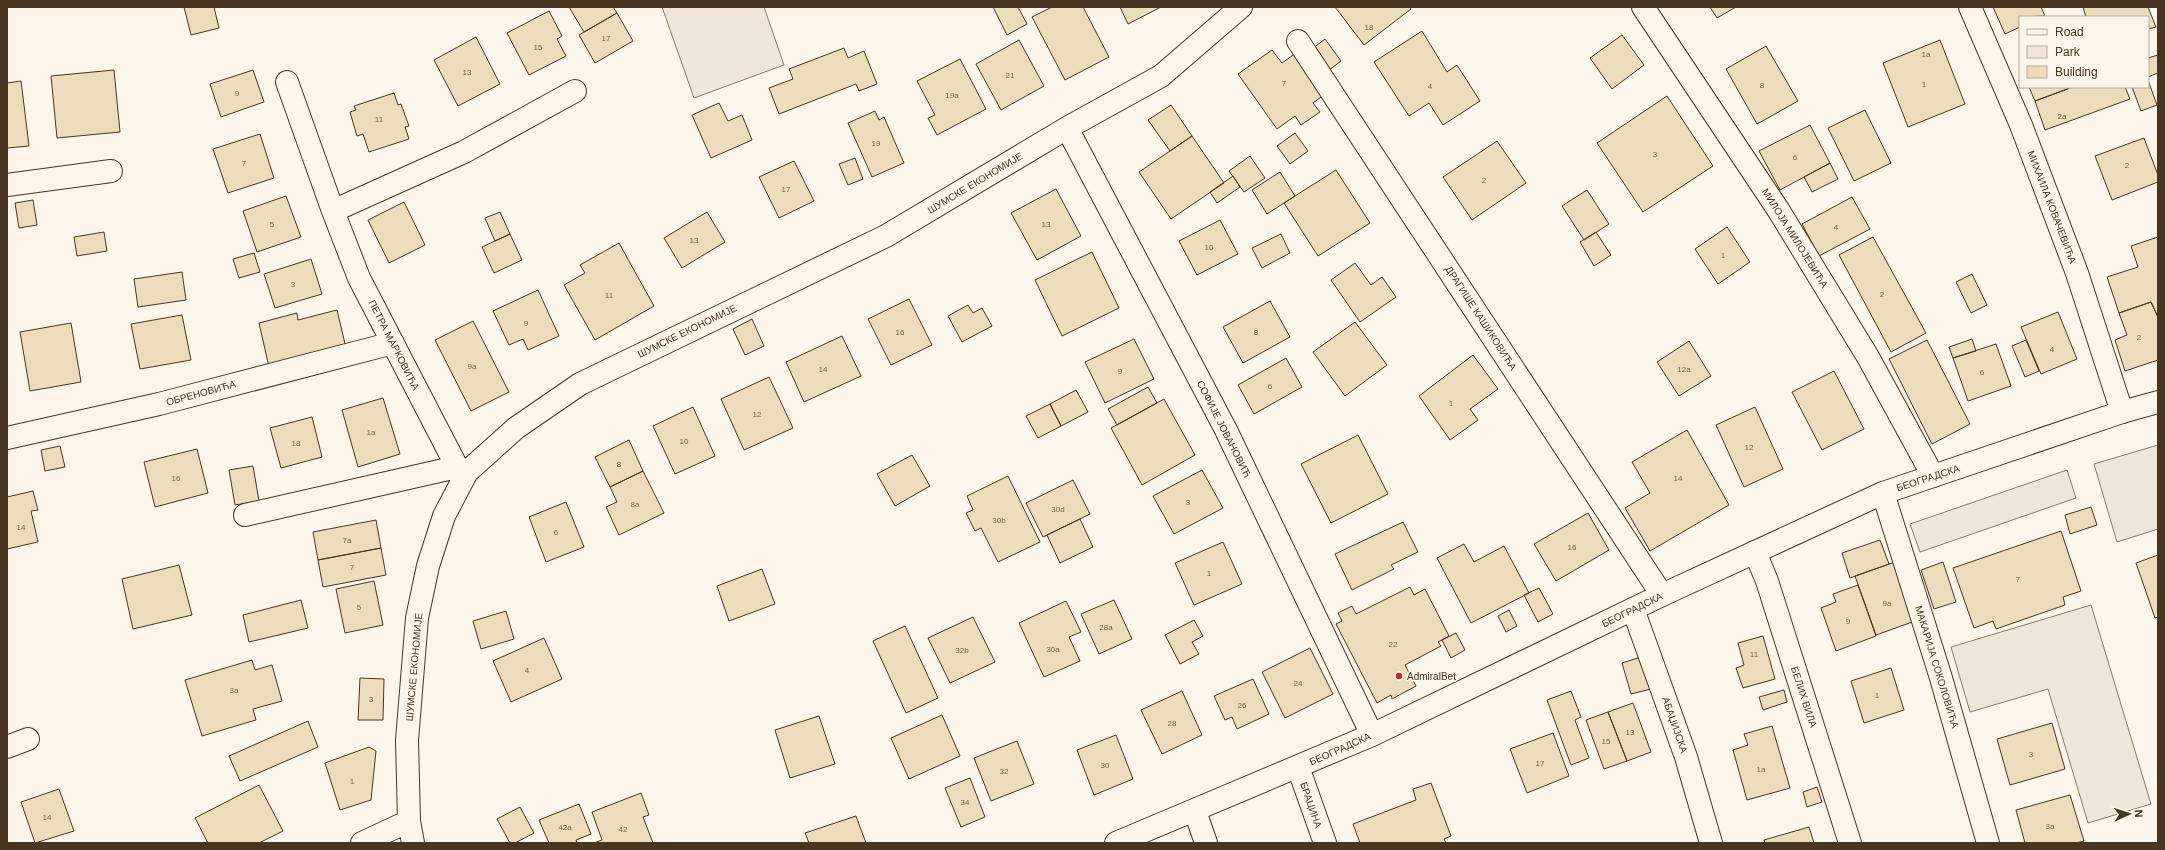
<svg xmlns="http://www.w3.org/2000/svg" width="2165" height="850" font-family="Helvetica,sans-serif">
<rect width="100%" height="100%" fill="#fbf6e9"/>
<!-- green -->
<path fill="#ede6d9" stroke="#887966" d="M662,7H764L784,65L694,98Z"/>
<!-- parking -->
<path fill="#ede7d9" stroke="#887966" d="M2158,445V529L2117,542L2094,464Z
M2067,470L2076,498L1920,552L1910,524Z
M2091,605L2151,804L2088,823L2048,689L1970,712L1951,647Z"/>
<!-- building -->
<path fill="#ecdcbc" stroke="#4a3520" d="M184,7H214L219,28L191,35Z
M569,7H613L617,13L584,32Z
M993,7H1018L1027,24L1007,35Z
M1052,7H1083L1109,57L1065,80L1032,17Z
M1120,7H1161L1128,24Z
M1335,7H1410L1411,9L1364,45Z
M1710,7H1736L1717,18Z
M1993,7H2041L2045,16L2020,17V27L2005,34Z
M2083,7H2148L2156,27L2148,29V17H2086Z
M549,11L562,36L557,39L566,56L529,75L507,33Z
M617,13L633,41L595,63L579,35Z
M1422,31L1447,72L1457,65L1480,101L1443,125L1429,103L1409,116L1374,62Z
M1622,35L1644,65L1612,89L1590,58Z
M476,37L500,84L458,106L434,60Z
M1325,39L1341,61L1328,71L1312,49Z
M1019,40L1044,86L1001,110L976,64Z
M1940,40L1965,104L1908,127L1883,63Z
M1766,46L1798,101L1757,124L1726,69Z
M844,48L848,58L864,51L877,84L859,91L856,84L779,114L769,88L793,79L789,69Z
M1272,50L1282,63L1300,50L1329,91L1313,103L1320,112L1301,125L1295,116L1277,129L1238,74Z
M2158,55V73L2148,77V58Z
M960,59L986,109L937,135L928,118L935,115L917,81Z
M114,70L120,132L57,138L51,76Z
M253,70L264,102L221,117L210,84Z
M2148,80L2157,105L2141,111L2132,87H2148Z
M21,81L29,146L7,148V83Z
M2029,87H2067L2068,89L2035,101Z
M2072,87H2125L2130,99L2045,130L2035,101Z
M394,93L398,105L401,104L409,126L405,127L409,139L369,152L363,134L357,136L350,112L356,110L354,106Z
M1667,96L1713,166L1643,212L1597,143Z
M719,103L728,121L742,115L752,140L711,158L692,115Z
M1171,105L1192,136L1170,151L1148,120Z
M1865,110L1891,163L1854,181L1828,128Z
M875,111L879,120L884,117L904,163L872,177L848,123Z
M1810,125L1830,163L1780,190L1759,151Z
M1295,133L1308,151L1290,164L1277,146Z
M260,134L274,178L228,193L213,149Z
M1192,136L1224,183L1171,219L1139,172Z
M2144,138L2158,175V182L2112,200L2095,156Z
M1497,141L1526,183L1472,220L1443,177Z
M1250,156L1265,178L1244,192L1229,171Z
M855,158L863,179L848,185L839,164Z
M794,161L814,201L779,218L759,177Z
M1830,163L1838,179L1812,192L1804,177Z
M1336,170L1370,223L1318,256L1284,203Z
M1280,172L1295,196L1267,214L1252,190Z
M1233,176L1240,187L1217,203L1210,192Z
M1056,189L1081,236L1037,260L1011,213Z
M1587,190L1609,224L1584,240L1562,206Z
M286,196L301,237L257,252L243,211Z
M1852,197L1870,229L1819,256L1802,224Z
M33,200L37,225L19,228L15,203Z
M404,202L425,245L389,263L368,220Z
M500,212L510,234L495,241L485,218Z
M707,212L725,242L682,268L664,238Z
M1220,220L1238,254L1197,275L1179,241Z
M1727,227L1750,262L1718,284L1695,249Z
M104,232L107,251L77,256L74,237Z
M1596,232L1611,255L1594,266L1580,242Z
M510,234L522,260L494,273L482,247Z
M1281,234L1290,253L1262,268L1252,248Z
M1873,237L1926,333L1891,352L1839,255Z
M2158,237V317L2151,302L2119,313L2107,277L2138,267L2131,246Z
M619,243L654,306L595,340L564,285L585,273L580,265Z
M1092,252L1119,308L1062,336L1035,280Z
M254,253L260,272L239,278L233,259Z
M311,259L322,294L275,308L264,274Z
M1355,263L1371,285L1382,277L1396,297L1360,322L1331,280Z
M182,272L186,300L138,307L134,279Z
M1972,274L1987,305L1971,313L1956,282Z
M538,290L559,336L528,350L523,339L509,345L493,311Z
M909,299L932,345L891,365L868,319Z
M1270,301L1290,337L1243,363L1223,327Z
M2151,302L2158,317V360L2125,371L2115,340L2127,335L2119,313Z
M968,305L973,313L982,308L992,326L962,342L948,316Z
M337,310L346,348L269,367L259,323L297,313L298,320Z
M2058,312L2077,359L2041,374L2021,327Z
M182,315L191,360L140,369L131,324Z
M752,319L764,346L745,355L733,329Z
M473,321L509,392L471,411L435,340Z
M1355,322L1387,365L1345,396L1313,352Z
M71,323L81,382L30,391L20,332Z
M842,336L861,376L804,402L786,362Z
M1134,339L1154,379L1105,403L1085,362Z
M1972,339L1976,351L1953,358L1949,347Z
M1927,340L1970,424L1932,444L1889,359Z
M2026,340L2039,371L2025,377L2012,346Z
M1689,341L1711,376L1679,396L1657,362Z
M1996,344L2011,386L1968,401L1953,358Z
M1473,355L1498,389L1470,409L1478,420L1450,440L1419,396Z
M1286,358L1302,387L1254,414L1238,385Z
M1834,371L1864,429L1822,450L1792,392Z
M769,377L793,428L744,450L721,399Z
M1148,387L1157,403L1117,425L1108,409Z
M1076,390L1088,412L1061,426L1050,404Z
M383,398L400,454L358,467L342,410Z
M1164,399L1195,455L1142,485L1111,428Z
M1050,404L1061,426L1038,438L1026,416Z
M693,407L715,456L675,474L653,426Z
M1755,407L1783,469L1744,487L1716,425Z
M312,417L322,457L281,468L270,428Z
M1687,430L1729,505L1650,551L1625,508L1650,493L1632,462Z
M1358,435L1388,494L1331,523L1301,464Z
M629,440L643,471L610,487L595,457Z
M60,446L65,467L45,471L41,450Z
M197,449L208,493L155,507L144,462Z
M912,455L930,486L895,506L877,474Z
M253,466L259,501L235,505L229,470Z
M1202,470L1223,508L1174,534L1153,496Z
M643,471L664,513L619,535L606,507L617,502L610,487Z
M1008,476L1040,542L998,562L981,528L975,531L966,513L973,510L967,496Z
M1073,480L1090,514L1043,537L1026,503Z
M33,491L38,510L31,511L38,542L7,549V497Z
M566,502L584,547L546,562L529,517Z
M2091,507L2097,525L2070,534L2065,515Z
M1588,513L1609,550L1556,581L1534,544Z
M1080,519L1093,547L1060,563L1047,535Z
M376,520L381,548L318,560L313,532Z
M1403,522L1418,552L1391,565L1394,569L1352,590L1335,554Z
M2061,531L2081,591L2063,597L2065,605L1996,629L1993,621L1974,628L1953,568Z
M1880,540L1889,564L1850,578L1842,553Z
M1223,542L1242,584L1194,605L1175,563Z
M1464,544L1474,562L1504,546L1529,593L1471,623L1437,558Z
M381,548L386,575L323,587L318,560Z
M2158,555V617L2155,618L2136,563Z
M1895,562L1915,621L1876,635L1855,576Z
M1943,562L1956,602L1934,609L1921,570Z
M179,565L192,615L133,629L122,579Z
M762,569L775,604L729,621L717,586Z
M374,581L383,625L345,633L336,589Z
M1858,585L1876,636L1836,651L1821,608L1836,602L1833,594Z
M1410,587L1414,595L1425,589L1449,636L1438,642L1441,646L1405,665L1416,686L1392,699L1391,695L1377,703L1336,624L1342,621L1338,613L1352,606L1356,614Z
M1539,588L1553,614L1538,622L1524,595Z
M301,600L308,628L249,642L243,615Z
M1114,600L1132,639L1099,654L1081,614Z
M1066,601L1081,632L1069,637L1080,661L1044,677L1019,623Z
M1509,610L1517,626L1506,632L1498,616Z
M506,611L514,639L481,649L473,621Z
M973,617L995,662L950,683L928,638Z
M1194,620L1203,636L1192,642L1199,654L1180,664L1165,635Z
M905,626L938,698L906,713L873,641Z
M1456,633L1465,650L1451,658L1442,640Z
M1763,636L1775,679L1743,688L1736,668L1744,665L1738,643Z
M544,638L562,679L511,702L493,661Z
M1310,648L1333,694L1285,718L1262,672Z
M1641,657L1651,689L1631,694L1622,663Z
M252,660L255,670L272,665L282,701L253,709L256,720L202,736L185,680Z
M1891,668L1904,710L1864,723L1851,681Z
M360,678L384,679L383,720H358Z
M1253,679L1269,714L1237,729L1232,717L1225,720L1214,696Z
M1784,690L1787,702L1763,710L1759,697Z
M1182,691L1202,735L1162,754L1141,710Z
M1571,691L1581,717L1575,720L1589,758L1571,765L1547,700Z
M1633,703L1651,752L1627,761L1608,712Z
M1608,712L1627,761L1604,769L1586,720Z
M942,715L960,756L909,779L891,738Z
M819,716L835,764L790,778L775,730Z
M308,721L318,747L240,781L229,756Z
M2052,723L2065,769L2010,785L1997,739Z
M1772,726L1790,788L1747,800L1733,750L1748,745L1744,734Z
M1553,733L1569,776L1527,793L1510,749Z
M1116,735L1133,779L1094,795L1077,750Z
M1017,741L1034,784L991,801L974,758Z
M369,747L376,751L371,800L340,810L325,763Z
M970,778L985,817L961,827L945,788Z
M1431,783L1451,836L1444,839L1446,843H1360L1353,824L1416,800L1413,789Z
M259,785L283,831L259,843H208L195,818Z
M1817,787L1822,802L1807,807L1803,792Z
M59,789L74,831L35,843L21,802Z
M641,793L649,815L643,817L653,843H594L602,840L592,812Z
M2070,795L2084,841L2076,843H2025L2016,810Z
M579,804L591,834L576,840L577,843H549L539,820Z
M520,807L534,833L515,843H510L497,819Z
M856,816L866,843H809L805,833Z
M1809,827L1814,843H1765L1764,840Z"/>
<g fill="none" stroke-linecap="round" stroke-linejoin="round">
<defs>
<path id="minor" d="M1643,7L1779,211L1868,357L1933,476
M1970,7L2021,125L2077,273L2122,412
M1298,41L1662,595
M287,82L333,211L359,278L457,467L467,472
M1067,128L1226,430L1372,735
M7,185L111,171
M333,211L464,152L575,91
M7,438L159,404L393,343
M1883,493L1941,678L1988,843
M245,515L457,467
M1755,552L1767,581L1850,843
M1633,609L1686,757L1711,843
M7,747L28,739
M1298,767L1325,843
M1195,811L1206,843
M362,843L409,821
M413,843L409,821L407,740L417,618L428,566L444,516L467,472L516,428L580,384L886,236L1067,128L1161,76L1241,7"/>
<path id="major" d="M1116,843L1372,735L1662,595L1883,493L2122,412L2158,402"/>
</defs>
<!-- minor casing -->
<use href="#minor" stroke="#4a3520" stroke-width="24"/>
<!-- major casing -->
<use href="#major" stroke="#4a3520" stroke-width="24"/>
<!-- minor -->
<use href="#minor" stroke="#fbf6e9" stroke-width="22"/>
<!-- major -->
<use href="#major" stroke="#fbf6e9" stroke-width="22"/>
</g>
<!-- markers -->
<circle fill="#c62828" stroke="#fbf6e9" stroke-width="1.5" cx="1399" cy="676" r="4"/>
<g text-anchor="middle" dominant-baseline="central" stroke-width="3" stroke-linejoin="round" paint-order="stroke">
<!-- number labels -->
<g font-size="8" fill="#725f47">
<text x="1369" y="27">18</text>
<text x="606" y="38">17</text>
<text x="538" y="47">15</text>
<text x="1926" y="54">1a</text>
<text x="467" y="72">13</text>
<text x="1010" y="75">21</text>
<text x="1284" y="83">7</text>
<text x="1924" y="84">1</text>
<text x="1762" y="85">8</text>
<text x="1430" y="86">4</text>
<text x="237" y="93">9</text>
<text x="952" y="95">19a</text>
<text x="2062" y="116">2a</text>
<text x="379" y="119">11</text>
<text x="876" y="143">19</text>
<text x="1655" y="154">3</text>
<text x="1795" y="157">6</text>
<text x="244" y="163">7</text>
<text x="2127" y="165">2</text>
<text x="1484" y="180">2</text>
<text x="786" y="189">17</text>
<text x="272" y="224">5</text>
<text x="1046" y="224">13</text>
<text x="1836" y="227">4</text>
<text x="694" y="240">13</text>
<text x="1209" y="247">10</text>
<text x="1723" y="255">1</text>
<text x="293" y="284">3</text>
<text x="1882" y="294">2</text>
<text x="609" y="295">11</text>
<text x="526" y="323">9</text>
<text x="900" y="332">16</text>
<text x="1256" y="332">8</text>
<text x="2139" y="337">2</text>
<text x="2052" y="349">4</text>
<text x="472" y="366">9a</text>
<text x="823" y="369">14</text>
<text x="1684" y="369">12a</text>
<text x="1120" y="371">9</text>
<text x="1982" y="372">6</text>
<text x="1270" y="386">6</text>
<text x="1451" y="403">1</text>
<text x="757" y="414">12</text>
<text x="371" y="432">1a</text>
<text x="684" y="441">10</text>
<text x="296" y="443">18</text>
<text x="1749" y="447">12</text>
<text x="619" y="464">8</text>
<text x="176" y="478">16</text>
<text x="1678" y="478">14</text>
<text x="1188" y="502">3</text>
<text x="635" y="504">8a</text>
<text x="1058" y="509">30d</text>
<text x="999" y="520">30b</text>
<text x="21" y="527">14</text>
<text x="556" y="532">6</text>
<text x="347" y="540">7a</text>
<text x="1572" y="547">16</text>
<text x="352" y="567">7</text>
<text x="1209" y="573">1</text>
<text x="2018" y="579">7</text>
<text x="1887" y="603">9a</text>
<text x="359" y="607">5</text>
<text x="1848" y="621">9</text>
<text x="1106" y="627">28a</text>
<text x="1393" y="644">22</text>
<text x="1053" y="649">30a</text>
<text x="962" y="650">32b</text>
<text x="1754" y="654">11</text>
<text x="527" y="670">4</text>
<text x="1298" y="683">24</text>
<text x="234" y="690">3a</text>
<text x="1877" y="695">1</text>
<text x="371" y="699">3</text>
<text x="1242" y="705">26</text>
<text x="1172" y="723">28</text>
<text x="1630" y="732">13</text>
<text x="1606" y="741">15</text>
<text x="2031" y="754">3</text>
<text x="1540" y="763">17</text>
<text x="1105" y="765">30</text>
<text x="1761" y="769">1a</text>
<text x="1004" y="771">32</text>
<text x="352" y="781">1</text>
<text x="965" y="802">34</text>
<text x="47" y="817">14</text>
<text x="2050" y="826">3a</text>
<text x="565" y="827">42a</text>
<text x="623" y="829">42</text>
</g>
<!-- street labels -->
<g font-size="10" fill="#4a3520" stroke="#fbf6e9">
<text transform="translate(975 183) rotate(-31)">ШУМСКЕ ЕКОНОМИЈЕ</text>
<text transform="translate(2052 207) rotate(69)">МИХАИЛА КОВАЧЕВИЋА</text>
<text transform="translate(1795 238) rotate(58)">МИЛОЈА МИЛОЈЕВИЋА</text>
<text transform="translate(1481 318) rotate(57)">ДРАГИШЕ КАШИКОВИЋА</text>
<text transform="translate(687 331) rotate(-26)">ШУМСКЕ ЕКОНОМИЈЕ</text>
<text transform="translate(394 345) rotate(63)">ПЕТРА МАРКОВИЋА</text>
<text transform="translate(201 393) rotate(-15)">ОБРЕНОВИЋА</text>
<text transform="translate(1224 429) rotate(63)">СОФИЈЕ ЈОВАНОВИЋ</text>
<text transform="translate(1928 478) rotate(-18)">БЕОГРАДСКА</text>
<text transform="translate(1632 610) rotate(-26)">БЕОГРАДСКА</text>
<text transform="translate(414 667) rotate(-85)">ШУМСКЕ ЕКОНОМИЈЕ</text>
<text transform="translate(1937 667) rotate(73)">МАКАРИЈА СОКОЛОВИЋА</text>
<text transform="translate(1804 697) rotate(72)">БЕЛИХ ВИЛА</text>
<text transform="translate(1675 725) rotate(71)">АБАЏИЈСКА</text>
<text transform="translate(1340 749) rotate(-24)">БЕОГРАДСКА</text>
<text transform="translate(1311 805) rotate(71)">БРАЦИНА</text>
</g>
<!-- poi labels -->
<g font-size="10" fill="#4a3520" stroke="#fbf6e9" text-anchor="start">
<text x="1407" y="676">AdmiralBet</text>
</g>
</g>
<!-- border -->
<rect width="2165" height="850" fill="none" stroke="#4a3520" stroke-width="16"/>
<!-- legend -->
<rect x="2019" y="16" width="130" height="72" fill="#fbf6e9" stroke="#b4a999"/>
<rect x="2027" y="29" width="20" height="6" fill="#fbf6e9" stroke="#b4a999"/>
<text x="2055" y="36" font-size="12" fill="#4a3520">Road</text>
<rect x="2027" y="46" width="20" height="12" fill="#ede6d9" stroke="#b4a999"/>
<text x="2055" y="56" font-size="12" fill="#4a3520">Park</text>
<rect x="2027" y="66" width="20" height="12" fill="#ecdcbc" stroke="#b4a999"/>
<text x="2055" y="76" font-size="12" fill="#4a3520">Building</text>
<!-- north arrow -->
<g transform="translate(2129 814) rotate(87)" stroke="#fbf6e9" stroke-width="3" paint-order="stroke">
<path d="M0-3L7 15L0 10L-7 15Z" fill="#4a3520"/>
<text y="-6" font-size="11" font-weight="bold" text-anchor="middle" fill="#4a3520">N</text>
</g>
</svg>
